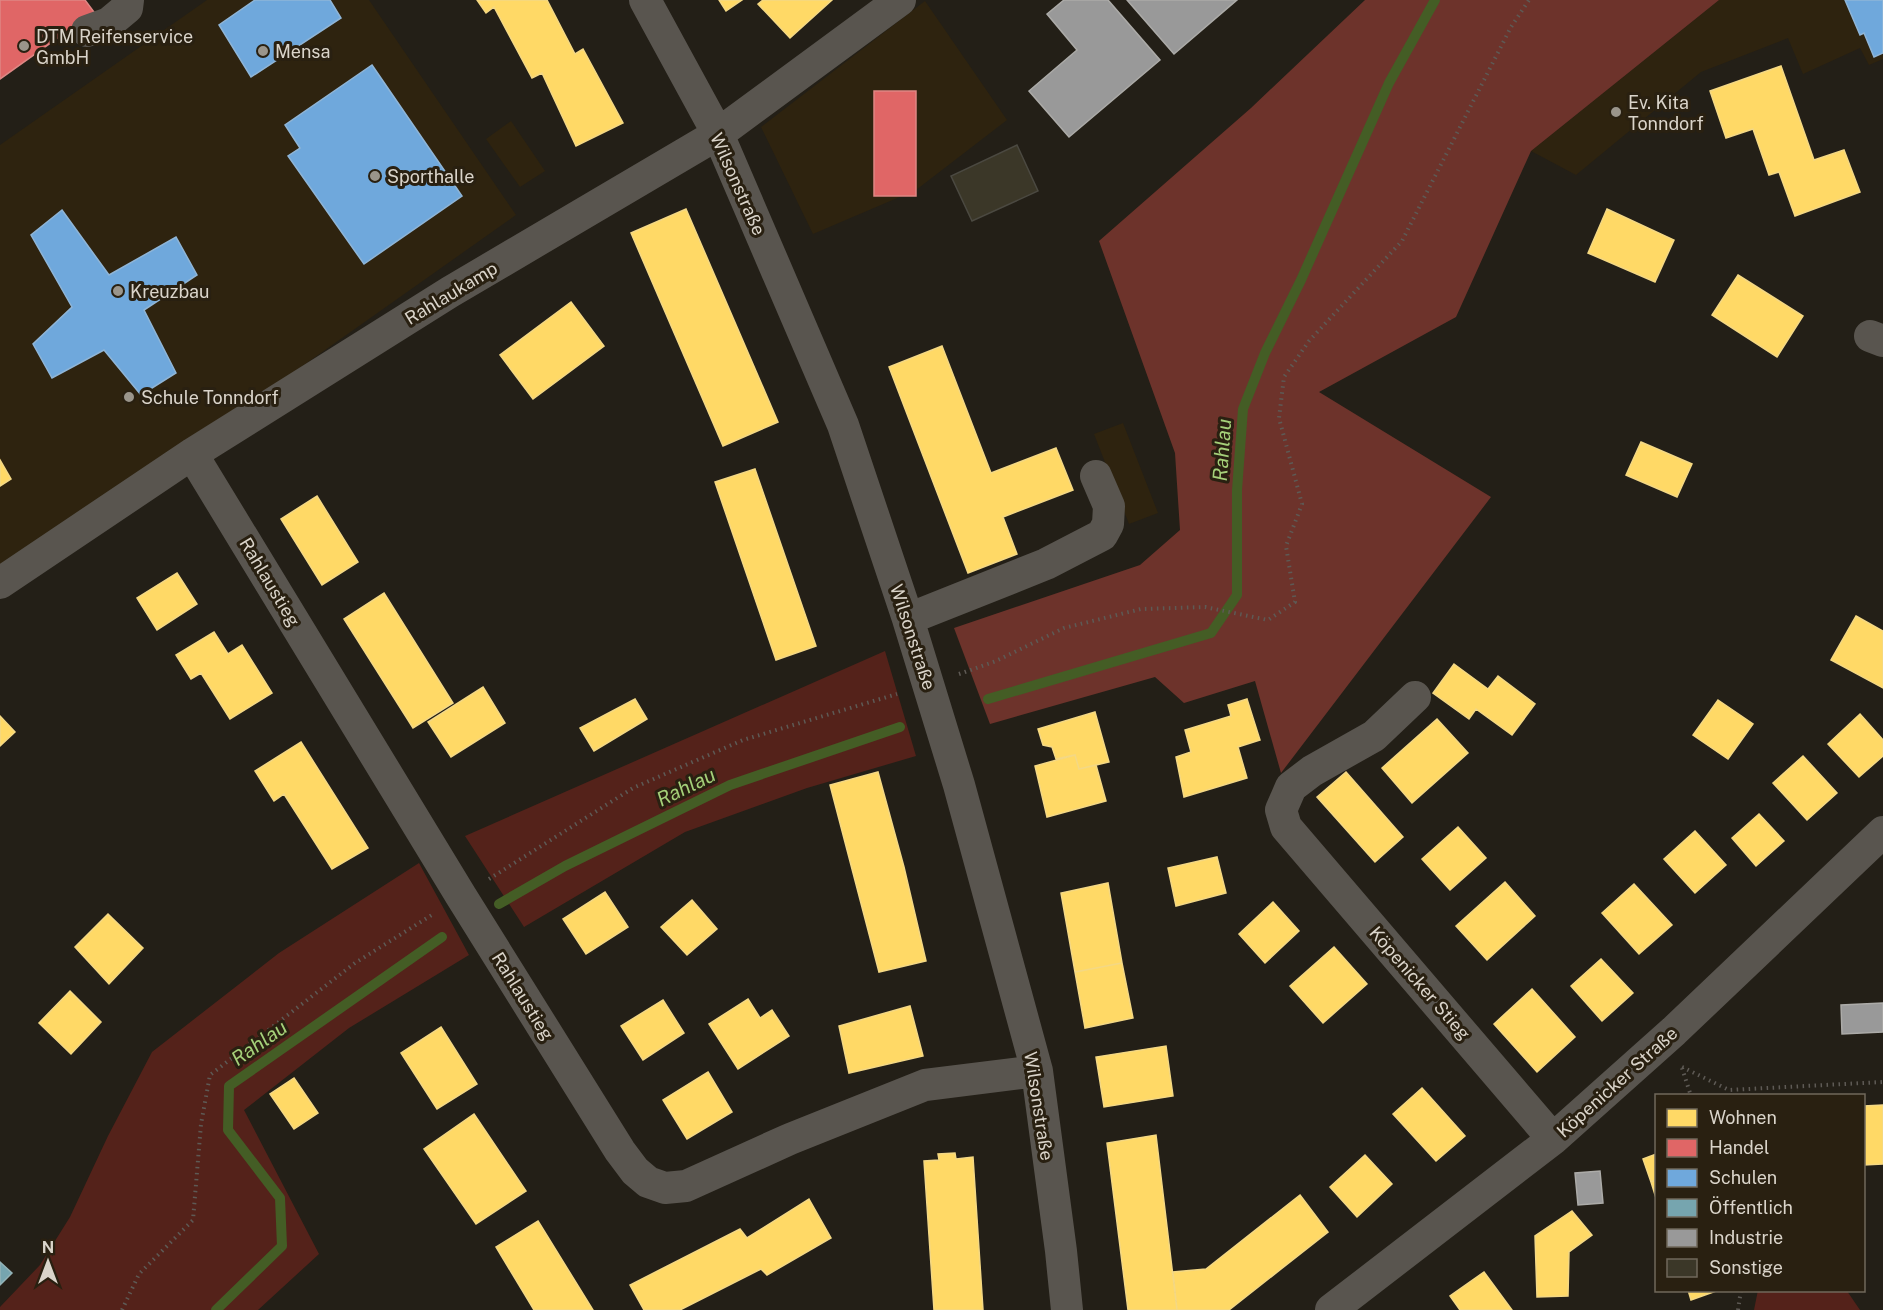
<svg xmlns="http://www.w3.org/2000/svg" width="1883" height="1310" font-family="'Public Sans',sans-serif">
<rect width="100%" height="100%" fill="#231f17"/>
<!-- built -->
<path fill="#2e230f" d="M207,0H369L516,215L0,580V145Z
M1719,0H1883V59L1869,65L1860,48L1803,74L1788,38L1701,72L1576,175L1531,151Z
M925,1L1007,120L916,190L813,234L761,127Z
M511,121L545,171L520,187L486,139Z
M1123,423L1158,513L1129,524L1094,434Z"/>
<!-- green -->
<path fill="#54221a" d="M885,651L916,756L807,788L685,832L524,927L465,836Z
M419,863L469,955L349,1028L244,1110L319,1254L258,1310H0V1307L40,1265L70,1217L108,1136L152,1052L279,953Z
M1758,1290L1847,1291L1860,1310H1754Z"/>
<!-- forest -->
<path fill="#6d332b" d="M1365,0H1719L1531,151L1456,317L1319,392L1491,497L1281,773L1255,681L1184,703L1155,677L990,724L954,628L1140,565L1180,530L1175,453L1099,241L1251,108Z"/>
<!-- homes -->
<path fill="#ffd966" stroke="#f4d884" stroke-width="1.5" d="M477,0H547L575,54L583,49L623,123L576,146L542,73L532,78L494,7L486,13Z
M719,0H742L726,11Z
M763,0H832L790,38L758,4Z
M1781,66L1814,160L1844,150L1860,192L1795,216L1779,172L1769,175L1753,129L1726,138L1710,91Z
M686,209L778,422L723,446L631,233Z
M1607,209L1674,240L1655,282L1588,253Z
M1738,275L1803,316L1777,357L1712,315Z
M571,302L604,346L533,399L500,355Z
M942,346L991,473L1056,448L1073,490L1003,517L1017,554L968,573L889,367Z
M1641,442L1692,464L1677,497L1626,475Z
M0,460L11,479L0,486Z
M755,469L816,646L776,660L715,482Z
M317,496L358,562L322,585L281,519Z
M177,573L197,604L157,630L137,598Z
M384,593L453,703L413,728L344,619Z
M1856,616L1883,631V688L1831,660Z
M214,632L228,654L242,645L272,693L230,719L201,673L191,679L176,655Z
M1454,664L1488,689L1498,676L1535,704L1512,735L1476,709L1469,719L1433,693Z
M483,687L505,723L451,757L428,722Z
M635,699L647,719L594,751L580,728Z
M1247,699L1260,740L1238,747L1247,778L1184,797L1176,757L1191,752L1185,730L1231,716L1228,705Z
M1718,700L1753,724L1728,759L1693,735Z
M1095,712L1109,762L1079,769L1075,755L1056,759L1052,747L1043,745L1038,729Z
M1860,714L1883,740V756L1859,777L1828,744Z
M0,716L15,732L0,746Z
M1437,719L1468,753L1412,803L1382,768Z
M301,742L368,848L332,869L284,794L274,801L255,771Z
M1075,755L1079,769L1096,765L1106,801L1047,817L1035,766Z
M1803,756L1837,793L1807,820L1773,783Z
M878,772L904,867L926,961L879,972L830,785Z
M1346,772L1403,837L1375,862L1317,797Z
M1759,814L1784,841L1756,866L1732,838Z
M1458,827L1486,858L1450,890L1422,859Z
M1695,831L1726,865L1695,893L1664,859Z
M1217,857L1226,893L1176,906L1168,868Z
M1505,882L1535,916L1487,960L1456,926Z
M1108,883L1122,963L1075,972L1061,893Z
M1634,884L1672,925L1639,954L1602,913Z
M605,892L628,927L586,954L563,919Z
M692,900L717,929L687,955L661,927Z
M1273,902L1299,931L1265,963L1239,934Z
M108,914L143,948L109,984L75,947Z
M1334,947L1367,984L1323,1023L1290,986Z
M1601,959L1633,993L1602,1021L1571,986Z
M1122,963L1133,1018L1085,1028L1075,972Z
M1532,989L1575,1037L1537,1072L1494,1024Z
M70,991L101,1022L71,1054L39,1023Z
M748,999L760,1018L772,1010L789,1036L738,1069L709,1024Z
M663,1000L684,1033L643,1060L621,1026Z
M910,1006L923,1056L849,1073L839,1026Z
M441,1027L477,1084L437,1109L401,1053Z
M1166,1046L1173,1096L1104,1107L1096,1057Z
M708,1072L732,1112L687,1139L663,1100Z
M294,1078L318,1113L294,1129L270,1094Z
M1422,1088L1465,1136L1436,1161L1393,1114Z
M1883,1105V1164L1864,1165V1106Z
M474,1114L526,1191L476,1224L424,1149Z
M1156,1135L1177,1310H1128L1107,1143Z
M955,1153L956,1159L973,1157L983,1310H934L924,1161L939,1160L938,1154Z
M1656,1154V1180L1651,1182L1643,1159Z
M1365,1155L1392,1184L1357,1217L1330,1187Z
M1656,1180V1198L1651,1182Z
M1300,1195L1328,1232L1229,1310H1177L1173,1272L1206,1269Z
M809,1199L831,1238L767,1275L761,1269L680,1310H644L630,1285L740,1229L747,1238Z
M1572,1211L1592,1235L1569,1252L1568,1296L1537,1297L1535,1236Z
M538,1221L593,1310H534L496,1247Z
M1484,1272L1512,1310H1460L1450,1296Z
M1688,1290H1719L1691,1300Z"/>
<!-- shops -->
<path fill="#e06666" stroke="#de8784" stroke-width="1.5" d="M0,0H85L94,12L0,79Z
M874,91H916V196H874Z"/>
<!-- schools -->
<path fill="#6fa8dc" stroke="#8fb5d7" stroke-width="1.5" d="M255,0H330L341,18L251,77L219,25Z
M1845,0H1883V53L1874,57L1864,33L1860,35Z
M372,65L462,196L364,264L288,156L300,148L285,125Z
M62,210L109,275L176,237L197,275L144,310L176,373L141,395L104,350L52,378L33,344L72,307L31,235Z"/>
<!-- public -->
<path fill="#76a5af" stroke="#94b3b7" stroke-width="1.5" d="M0,1262L12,1273L0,1285Z"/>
<!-- industry -->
<path fill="#999" stroke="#acaba8" stroke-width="1.5" d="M1064,0H1108L1160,60L1069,137L1029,91L1077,50L1047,14Z
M1127,0H1237L1174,54Z
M1883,1003V1032L1842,1034L1841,1005Z
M1600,1171L1603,1203L1578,1205L1575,1173Z"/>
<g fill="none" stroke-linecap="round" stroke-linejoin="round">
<!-- stream -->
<path stroke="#445d25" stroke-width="10" d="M988,699L1211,633L1237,595V490L1243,409L1265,353L1301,280L1389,83L1435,0
M499,904L565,866L730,785L900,727
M216,1310L282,1246L280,1198L228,1130L229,1086L442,937"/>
</g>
<!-- building -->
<path fill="#3b3728" stroke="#4b4941" stroke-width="1.5" d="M1017,145L1038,191L972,221L951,176Z"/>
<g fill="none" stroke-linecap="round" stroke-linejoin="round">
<!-- path -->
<path stroke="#5e5a55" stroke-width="4" stroke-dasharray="1.5 4.5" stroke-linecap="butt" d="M959,674L996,661L1064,628L1141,609L1205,607L1268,620L1295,602L1286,546L1302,504L1279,418L1284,377L1309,341L1402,241L1511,27L1529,0
M489,879L633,788L743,740L897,694
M1682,1067L1729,1090L1883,1082
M1682,1068L1691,1096
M122,1310L139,1274L193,1220L201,1124L210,1075L355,963L435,913
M1738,1310L1741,1290"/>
<!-- minor -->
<path stroke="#59554f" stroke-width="32" d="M645,0L718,134L843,425L908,619L959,785L1037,1071L1061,1251L1067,1310
M87,31L109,23L127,8L128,0
M1870,336L1883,341
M192,454L461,896L620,1151L635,1171L648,1182L665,1188L686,1186L790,1139L925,1085L1037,1071
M0,583L192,454L450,292L718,134L900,0
M908,619L1046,564L1102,535L1108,524L1109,506L1096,476
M1415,697L1374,736L1312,771L1291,787L1281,810L1286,827L1553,1139
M1331,1310L1553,1139L1674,1031L1883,832"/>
</g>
<!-- markers -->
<g fill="#9a958b" stroke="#292011" stroke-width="2">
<circle cx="24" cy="46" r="6"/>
<circle cx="263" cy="51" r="6"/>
<circle cx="1616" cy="112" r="6"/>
<circle cx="375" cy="176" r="6"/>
<circle cx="118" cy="291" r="6"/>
<circle cx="129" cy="397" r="6"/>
</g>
<g text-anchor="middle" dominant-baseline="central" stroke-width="6" stroke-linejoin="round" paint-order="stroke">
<!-- poi labels -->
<g font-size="18" fill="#dad4ca" stroke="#292011" text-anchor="start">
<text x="36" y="36">DTM Reifenservice<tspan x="36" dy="21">GmbH</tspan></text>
<text x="275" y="51">Mensa</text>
<text x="1628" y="102">Ev. Kita<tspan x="1628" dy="21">Tonndorf</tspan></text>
<text x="387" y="176">Sporthalle</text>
<text x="130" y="291">Kreuzbau</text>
<text x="141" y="397">Schule Tonndorf</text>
</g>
<!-- street labels -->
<g font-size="18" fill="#dad4ca" stroke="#292011">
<text transform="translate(738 184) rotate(66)">Wilsonstraße</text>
<text transform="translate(451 293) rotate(-31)">Rahlaukamp</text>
<text transform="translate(270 582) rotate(59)">Rahlaustieg</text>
<text transform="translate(913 637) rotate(72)">Wilsonstraße</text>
<text transform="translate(1420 983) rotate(49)">Köpenicker Stieg</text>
<text transform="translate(523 996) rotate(58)">Rahlaustieg</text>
<text transform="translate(1617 1082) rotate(-42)">Köpenicker Straße</text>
<text transform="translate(1039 1106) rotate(81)">Wilsonstraße</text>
</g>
<!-- water labels -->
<g font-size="20" font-style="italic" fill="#a5d079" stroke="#292011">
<text transform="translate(1222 450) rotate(-86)">Rahlau</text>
<text transform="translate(686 787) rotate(-26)">Rahlau</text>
<text transform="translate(259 1043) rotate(-35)">Rahlau</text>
</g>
</g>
<!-- legend -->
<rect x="1655" y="1094" width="210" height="198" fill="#292011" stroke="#70685b" stroke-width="1.5"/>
<rect x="1667" y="1109" width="30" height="18" fill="#ffd966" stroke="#70685b" stroke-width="1.5"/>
<text x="1709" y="1124" font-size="18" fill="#dad4ca">Wohnen</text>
<rect x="1667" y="1139" width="30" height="18" fill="#e06666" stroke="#70685b" stroke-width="1.5"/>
<text x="1709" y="1154" font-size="18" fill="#dad4ca">Handel</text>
<rect x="1667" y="1169" width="30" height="18" fill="#6fa8dc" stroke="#70685b" stroke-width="1.5"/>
<text x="1709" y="1184" font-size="18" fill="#dad4ca">Schulen</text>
<rect x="1667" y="1199" width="30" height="18" fill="#76a5af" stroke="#70685b" stroke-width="1.5"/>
<text x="1709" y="1214" font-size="18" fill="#dad4ca">Öffentlich</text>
<rect x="1667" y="1229" width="30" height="18" fill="#999999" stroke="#70685b" stroke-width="1.5"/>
<text x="1709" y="1244" font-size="18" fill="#dad4ca">Industrie</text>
<rect x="1667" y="1259" width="30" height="18" fill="#3b3728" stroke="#70685b" stroke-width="1.5"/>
<text x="1709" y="1274" font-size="18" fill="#dad4ca">Sonstige</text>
<!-- north arrow -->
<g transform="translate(48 1262)" stroke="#292011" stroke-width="4.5" paint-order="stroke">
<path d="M0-4.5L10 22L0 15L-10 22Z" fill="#dad4ca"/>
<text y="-9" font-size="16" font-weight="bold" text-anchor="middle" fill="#dad4ca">N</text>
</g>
</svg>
